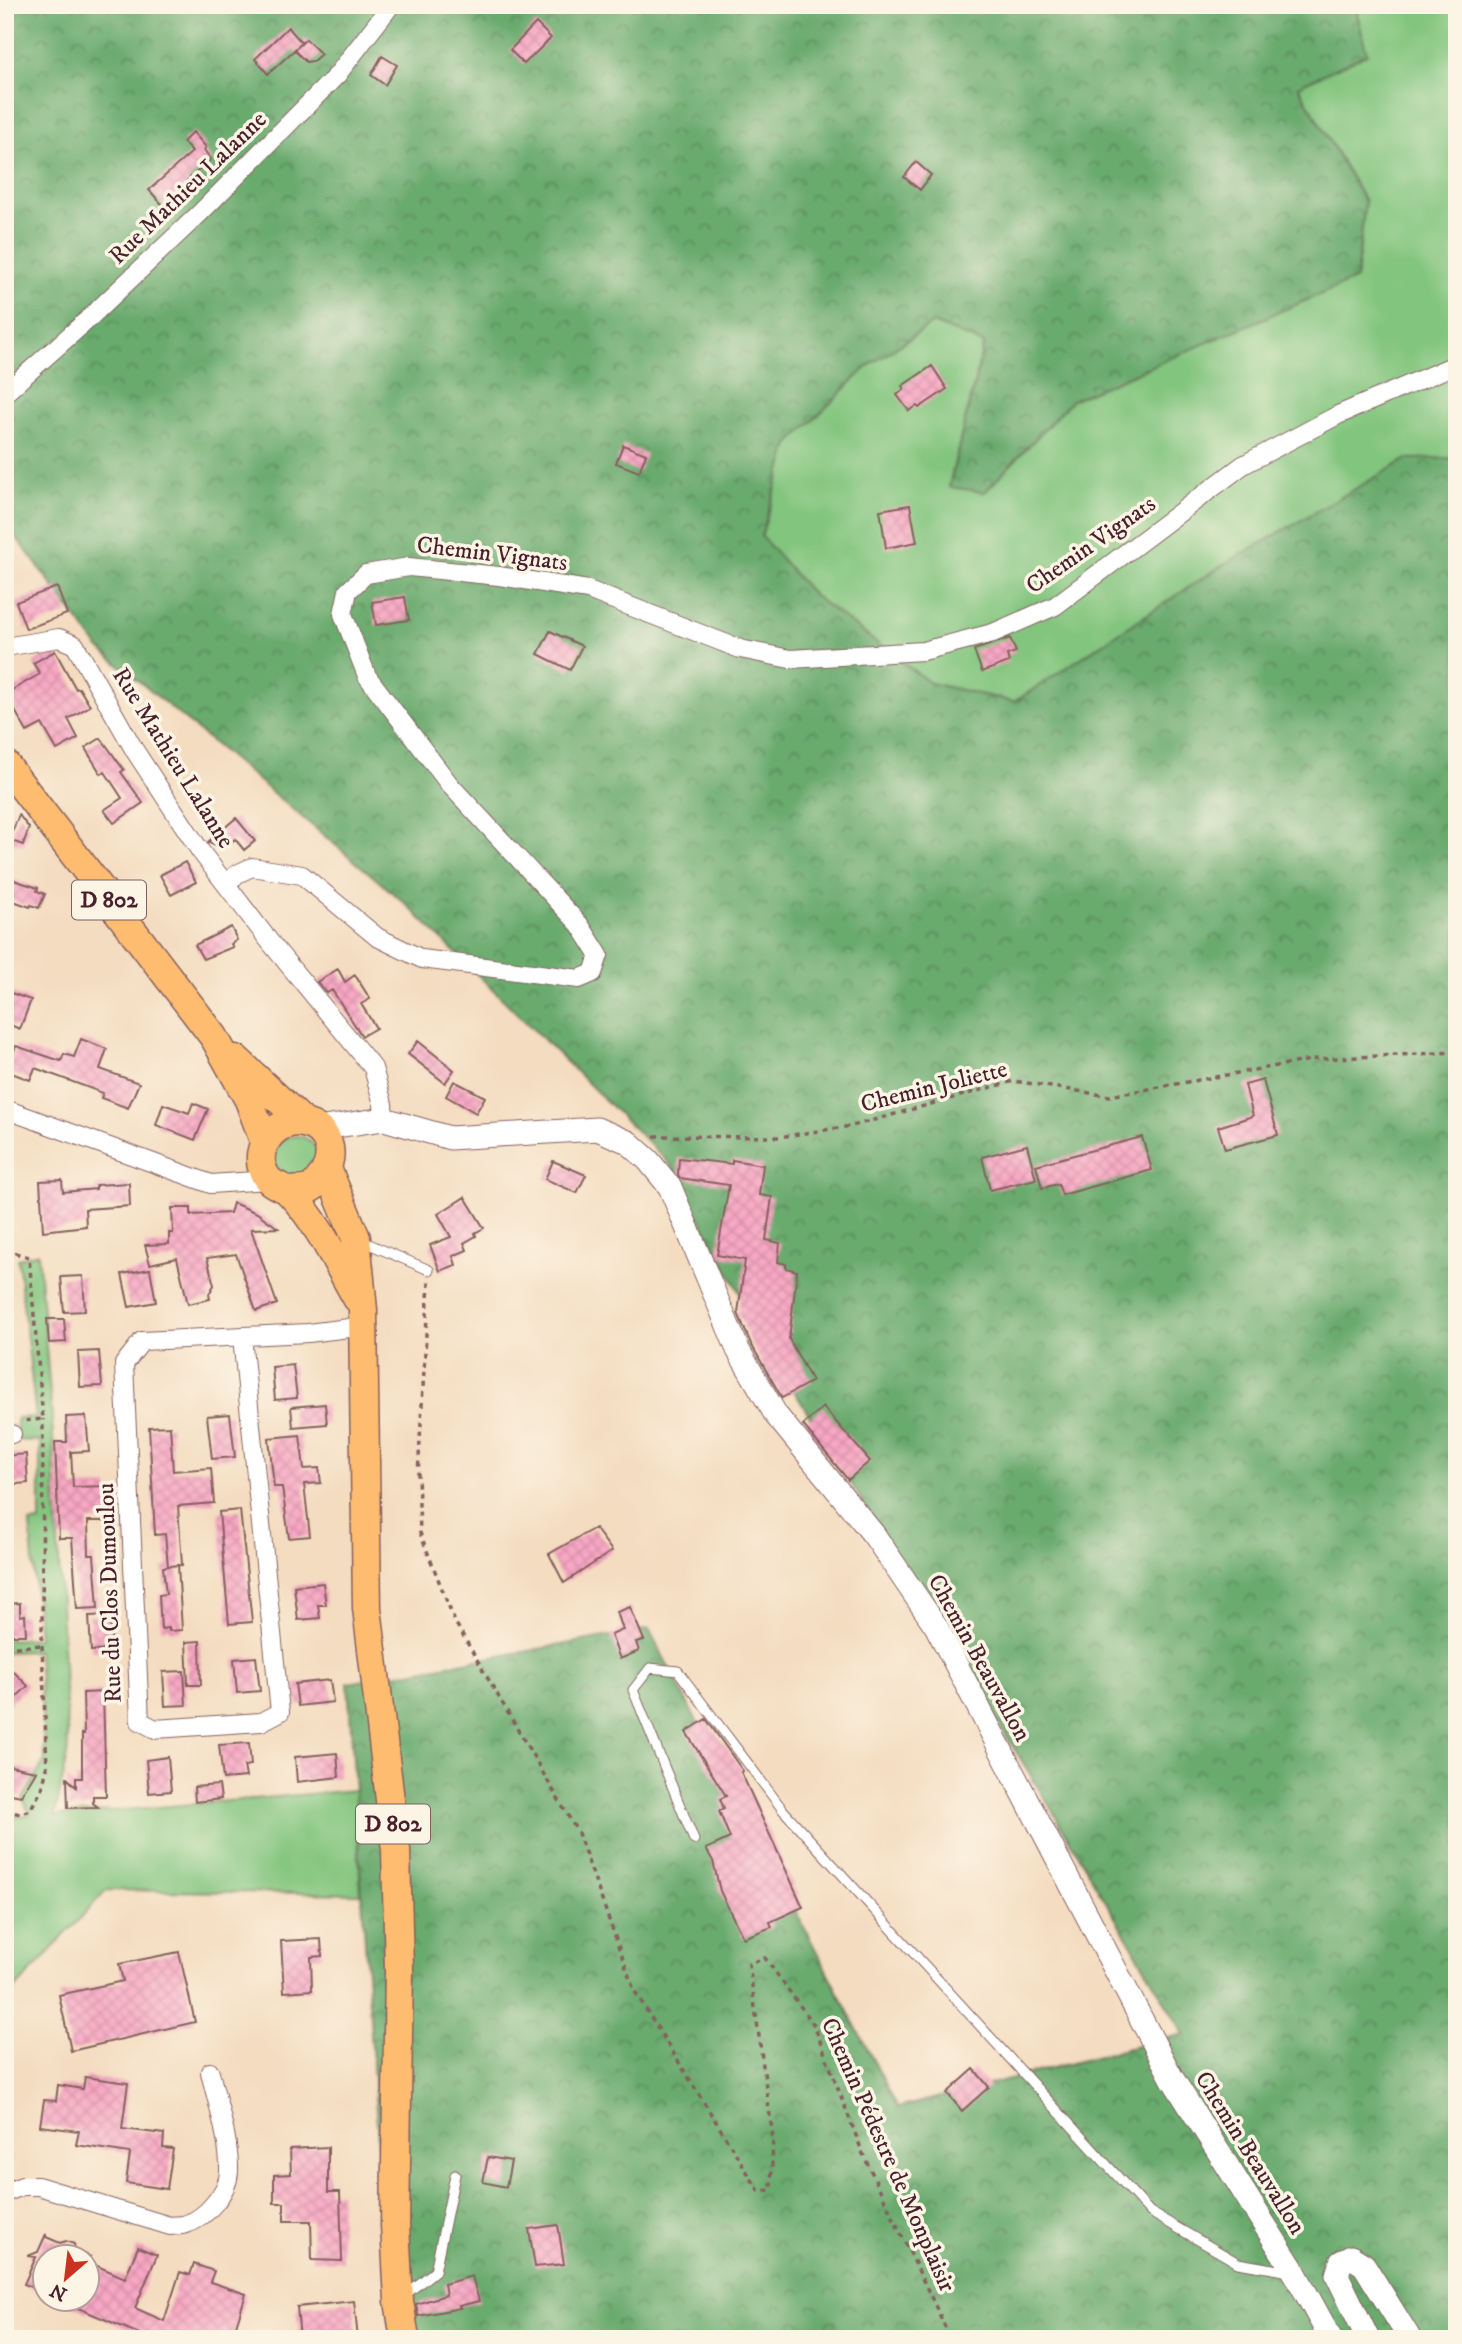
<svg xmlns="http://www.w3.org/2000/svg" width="1462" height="2344" font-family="'IM FELL DW Pica',serif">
<defs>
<pattern id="forest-crowns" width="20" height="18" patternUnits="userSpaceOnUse" patternTransform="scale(1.75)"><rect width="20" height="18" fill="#69aa6d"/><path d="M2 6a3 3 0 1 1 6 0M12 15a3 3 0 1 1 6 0" fill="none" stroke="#588a5a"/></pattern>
<pattern id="building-cross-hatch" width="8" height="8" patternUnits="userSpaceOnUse" patternTransform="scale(1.75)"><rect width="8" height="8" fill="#f7a7c3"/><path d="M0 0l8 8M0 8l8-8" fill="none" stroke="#d58fa8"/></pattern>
</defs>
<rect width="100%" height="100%" fill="#fcf5e5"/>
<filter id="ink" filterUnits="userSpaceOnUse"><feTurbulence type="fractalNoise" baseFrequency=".0143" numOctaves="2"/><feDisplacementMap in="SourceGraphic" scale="14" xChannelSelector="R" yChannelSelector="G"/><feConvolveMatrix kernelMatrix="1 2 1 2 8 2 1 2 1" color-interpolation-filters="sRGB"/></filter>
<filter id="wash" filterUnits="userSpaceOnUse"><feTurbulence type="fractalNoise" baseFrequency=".00686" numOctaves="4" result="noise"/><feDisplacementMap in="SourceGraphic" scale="28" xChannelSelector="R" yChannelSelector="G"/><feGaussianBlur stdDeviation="1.57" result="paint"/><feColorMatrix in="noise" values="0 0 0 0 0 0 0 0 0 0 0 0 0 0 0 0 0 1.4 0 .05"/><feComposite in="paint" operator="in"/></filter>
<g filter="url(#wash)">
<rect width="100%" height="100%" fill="#f4dcc0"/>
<!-- green -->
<path fill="#82c57e" stroke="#667254" stroke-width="2" d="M1355,5H1457V458L1407,460L1218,568L1014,702L930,683L813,595L761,537L789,444L867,367L933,323L984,343L949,486L985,492L1072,400L1356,279L1365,201L1298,86L1366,54Z
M274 1158a22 22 0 1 1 44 0a22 22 0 1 1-44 0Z
M38,1253L52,1417L68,1749L55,1816L355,1790L361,1894L106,1890L5,2000V1813L17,1817L30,1814L23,1799L45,1760L38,1651L5,1652V1640L39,1638L30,1523L40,1522V1441L17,1440V1418L36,1417L18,1259Z"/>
<!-- forest -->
<path fill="url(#forest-crowns)" stroke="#5a644c" stroke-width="2" d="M5,5H1355L1367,54L1298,86L1365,202L1356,279L1072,400L985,492L949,487L984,344L933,323L867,367L789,444L761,536L813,595L930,683L1014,702L1218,568L1407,459L1457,458V2339H391L348,1683L649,1629L898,2108L1184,2034L1047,1802L785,1376L670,1164L405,903L98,647L5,522Z"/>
<g id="blocks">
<!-- building -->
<path fill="url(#building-cross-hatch)" d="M536,23L551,38L524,64L510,50Z
M288,27L302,43L268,74L255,59Z
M306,39L321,54L313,61L306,62L294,50Z
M382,56L397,65L385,85L371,75Z
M193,132L206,147L204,150L211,159L187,181L196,190L171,214L149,190L192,152L183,142Z
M916,162L931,175L920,190L904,177Z
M932,366L947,389L919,408L917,406L909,411L897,395L904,389L902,386Z
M623,445L646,454L639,472L616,463Z
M910,505L917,542L886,548L880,510Z
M57,587L67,614L26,629L16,602Z
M405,597L409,620L376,625L372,602Z
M550,631L582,646L570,670L538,654Z
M1010,638L1016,652L1007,655L1009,662L982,672L974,650Z
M55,651L76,689L79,688L90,706L68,719L78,738L57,750L42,724L27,732L13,707L5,710V694L40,674L33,663Z
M101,738L124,770L121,772L143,803L114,823L104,810L122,798L105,772L101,774L85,748Z
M19,815L29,828L23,845L9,840Z
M236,818L255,841L244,850L235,839L224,848L208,842Z
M185,862L196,882L171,895L160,875Z
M5,877L38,888L37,891L45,894L39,908L31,905L30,907L5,898Z
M231,927L237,940L231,944L233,947L203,959L195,945Z
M338,969L345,982L355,975L370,999L361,1004L376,1028L362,1036L332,990L327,993L317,982Z
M8,992L31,1000L20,1029L5,1023V1000Z
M81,1039L107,1049L100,1069L139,1083L128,1108L101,1098L103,1093L35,1068L30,1080L6,1071L16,1046L61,1061L64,1054L74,1057Z
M418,1041L454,1070L445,1083L408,1054Z
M1263,1080L1278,1135L1225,1149L1218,1127L1253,1116L1245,1085Z
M454,1081L485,1097L476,1113L446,1096Z
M193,1103L208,1109L195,1140L156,1125L163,1104L189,1113Z
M1142,1137L1152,1170L1062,1195L1058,1184L1042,1188L1036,1165Z
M1027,1145L1036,1179L990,1190L982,1157Z
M679,1158L732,1164V1160L763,1165L759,1195L772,1197L766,1240L780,1243L778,1262L786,1264V1268L797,1271L789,1339L812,1381L782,1398L751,1344L738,1313L745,1260L717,1255L729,1185L680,1178L678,1175Z
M553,1161L586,1175L577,1193L545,1179Z
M62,1180L63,1192L96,1189V1185L129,1183L130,1206L85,1209L86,1226L43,1231L40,1181Z
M465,1197L484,1228L475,1233L476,1236L464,1243L467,1250L453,1256L456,1265L440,1271L430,1245L451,1237L438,1214Z
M233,1203L257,1213L278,1228L251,1229L277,1304L256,1311L236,1254L207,1258L214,1285L209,1294L210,1299L188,1304L177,1258L150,1264L145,1245L169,1244V1233H173L172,1208H191V1215L230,1213Z
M150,1269L156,1302L129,1307L122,1274Z
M83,1276L85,1311L64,1312L61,1277Z
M47,1319H64L66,1342L49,1343Z
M99,1351L102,1386L80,1387L78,1352Z
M293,1365L297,1398L275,1400L272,1367Z
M325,1404L327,1424L293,1427L291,1407Z
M823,1407L870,1461L848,1480L803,1425Z
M230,1414L235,1457L212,1459L207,1416Z
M86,1416L89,1451L71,1452L73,1487L108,1486L109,1521H88L89,1555H94L98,1608L77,1609L72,1538H59L55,1442H67L66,1417Z
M170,1426L173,1471L211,1468L214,1503L178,1506L182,1565L168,1566L165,1534L155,1535L149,1427Z
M300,1435L304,1469L319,1468L321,1483L304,1484L310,1536L289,1538L282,1487H274L269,1438Z
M26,1454L28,1483L5,1485V1456Z
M240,1510L252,1622L229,1624L219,1512Z
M595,1528L612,1551L564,1583L549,1554Z
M178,1565L182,1630L169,1631V1628L161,1629L159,1595L166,1594L163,1567Z
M323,1583L326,1605H318L320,1618L298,1620L294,1586Z
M20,1603V1616L25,1615L26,1635H5V1604Z
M630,1607L644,1640L636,1642L639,1651L620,1659L611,1635L623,1630L617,1612Z
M110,1615L112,1650L91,1651L89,1616Z
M200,1641L201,1685H188L186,1642Z
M256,1657L260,1691L237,1693L234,1659Z
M13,1671L28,1686L5,1708V1678Z
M184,1671L186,1705L165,1706L163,1672Z
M330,1680L333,1702L298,1706L295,1684Z
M103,1692L106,1796H93V1803L98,1807L68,1808L67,1778L76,1787V1778H82V1734H84L83,1693Z
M706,1719L743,1771L741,1772L803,1907L770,1922L772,1927L743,1938L720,1891L713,1861L706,1849L730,1838L719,1811L724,1809L720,1799L726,1796L686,1732Z
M249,1743L251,1765L244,1766L246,1777L223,1779L219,1745Z
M337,1753L339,1777L297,1782L295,1757Z
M168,1757L171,1791L149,1793L146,1760Z
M5,1765L36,1771L21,1796L5,1793Z
M219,1785L221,1799L195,1802L194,1787Z
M321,1939L322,1956L311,1957L312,1990L284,1992L281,1941Z
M179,1952L195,2022L71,2051L59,1995L123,1981L119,1964Z
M974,2069L989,2087L962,2111L947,2093Z
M85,2077L128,2083L122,2129L164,2134L163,2148L173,2149L167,2189L126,2183L130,2153L76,2145L79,2131L40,2126L44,2100L56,2101L58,2085L83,2089Z
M328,2147V2192H340L342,2261L312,2260L311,2221H284V2203H274V2175L291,2174L290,2149Z
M488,2157L511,2161L506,2187L483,2182Z
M558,2225L564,2264L535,2267L529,2229Z
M46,2234V2237L60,2243L66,2241L74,2244L75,2250L91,2257H46V2294L24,2284L36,2257L28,2256L38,2252Z
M138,2247L157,2255L135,2308L164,2321L180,2272L190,2275L194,2264L214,2271L210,2282L246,2294L232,2339H151L57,2299H88V2262L125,2278Z
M472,2276L479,2301L459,2306L460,2308L418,2316L416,2304L446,2295L444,2284Z
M354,2301L358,2339H300L297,2307Z"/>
</g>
</g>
<g filter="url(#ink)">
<use href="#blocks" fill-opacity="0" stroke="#86615f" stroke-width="2"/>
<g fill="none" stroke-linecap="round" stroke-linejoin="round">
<defs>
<path id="service" d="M362,1241L429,1270
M694,1840L633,1690L650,1668L678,1671L783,1810L1150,2212L1238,2263L1290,2272
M405,2295L435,2271L455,2175"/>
<path id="minor" d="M5,393L85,322L200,213L337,75L391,5
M5,647L59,638L75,645L135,751L201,852L270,942L373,1068L383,1104L384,1119
M227,883L237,874L252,867L302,875L377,937L422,959L579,979L593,973L599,955L580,925L450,785L367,676L343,614L348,591L366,574L409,567L499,576L588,590L740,649L790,659L923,651L993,633L1055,606L1243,465L1338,415L1457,364
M5,1109L211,1184L269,1180
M242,1337L280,1712L261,1722L155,1729L140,1721L124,1364L142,1341L308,1333L349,1328L364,1324
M5,1434H12
M5,2193L22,2186H38L170,2226C175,2225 181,2226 186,2224C205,2219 228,2192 229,2172C230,2142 217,2102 210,2072"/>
<path id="tertiary" d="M317,1129L384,1119L450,1138L597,1129L628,1142L648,1160L670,1187L738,1350L776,1415L874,1535L936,1626L1172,2078L1295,2273L1331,2339
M1368,2339L1337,2275L1341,2262L1351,2257L1364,2265L1410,2339"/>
<path id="primary" d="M5,764L214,1037L249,1100L264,1141
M236,1059L303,1122
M328,1171L356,1238L363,1310L367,1608L396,1850L399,1970L395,2225L399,2301L405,2339
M289,1191C296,1190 305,1191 311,1188C313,1187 316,1184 318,1181C337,1162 333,1128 303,1123C273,1117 248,1154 268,1179C274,1186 285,1187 291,1194C319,1224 337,1263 357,1298"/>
</defs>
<!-- service casing -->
<use href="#service" stroke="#86615f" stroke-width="11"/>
<!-- minor casing -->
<use href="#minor" stroke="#86615f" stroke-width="20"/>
<!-- tertiary casing -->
<use href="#tertiary" stroke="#86615f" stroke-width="25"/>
<!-- primary casing -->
<use href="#primary" stroke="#86615f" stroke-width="31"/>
<!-- path -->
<path stroke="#86615f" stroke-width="3.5" stroke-dasharray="5 5" stroke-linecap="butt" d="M654,1136L779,1137L852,1126L1014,1081L1109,1096L1316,1059L1457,1052
M5,1250L29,1257L43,1419L22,1421
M429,1282L418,1475L420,1533L455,1622L578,1833L634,1990L759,2191L771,2190L773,2138L749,1964L765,1958L814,2025L863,2154L951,2339
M5,1648L42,1645
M5,1810L20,1814L30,1810L42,1789L47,1768L42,1645L43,1419"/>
<!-- service -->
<use href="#service" stroke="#fff" stroke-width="9"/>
<!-- minor -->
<use href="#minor" stroke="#fff" stroke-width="18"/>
<!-- tertiary -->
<use href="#tertiary" stroke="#fff" stroke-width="23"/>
<!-- primary -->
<use href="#primary" stroke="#fdbc6f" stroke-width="28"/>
</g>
</g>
<g text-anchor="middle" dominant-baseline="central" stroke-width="7" stroke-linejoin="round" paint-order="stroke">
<!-- shield labels -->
<g fill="#fcf5e5" stroke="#7f5f63" stroke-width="2">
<rect x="72" y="880.5" width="74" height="39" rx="5"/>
<rect x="356" y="1804.5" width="74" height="39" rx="5"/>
</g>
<g font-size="23" font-weight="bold" fill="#4a1f2b">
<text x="109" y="900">D 802</text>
<text x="393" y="1824">D 802</text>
</g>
<!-- street labels -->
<g font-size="24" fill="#4a1f2b" stroke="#fcf5e5">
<text transform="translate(188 188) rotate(-44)">Rue Mathieu Lalanne</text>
<text transform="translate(1091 545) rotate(-35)">Chemin Vignats</text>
<text transform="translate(492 554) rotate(7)">Chemin Vignats</text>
<text transform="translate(173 758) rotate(58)">Rue Mathieu Lalanne</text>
<text transform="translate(934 1087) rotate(-14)">Chemin Joliette</text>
<text transform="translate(110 1593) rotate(-92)">Rue du Clos Dumoulou</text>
<text transform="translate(979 1658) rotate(61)">Chemin Beauvallon</text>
<text transform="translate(1250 2153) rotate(58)">Chemin Beauvallon</text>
<text transform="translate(888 2155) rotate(66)">Chemin Pédestre de Monplaisir</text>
</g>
</g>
<!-- margin -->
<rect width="1462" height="2344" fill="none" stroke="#fcf5e5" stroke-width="28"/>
<!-- north arrow -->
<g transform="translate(66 2278) rotate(208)"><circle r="33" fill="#fcf5e5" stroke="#b59f9b" stroke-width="2"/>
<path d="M0-5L12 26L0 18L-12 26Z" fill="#c8321e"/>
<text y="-10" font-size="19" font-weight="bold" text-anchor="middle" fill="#4a1f2b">N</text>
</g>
</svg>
